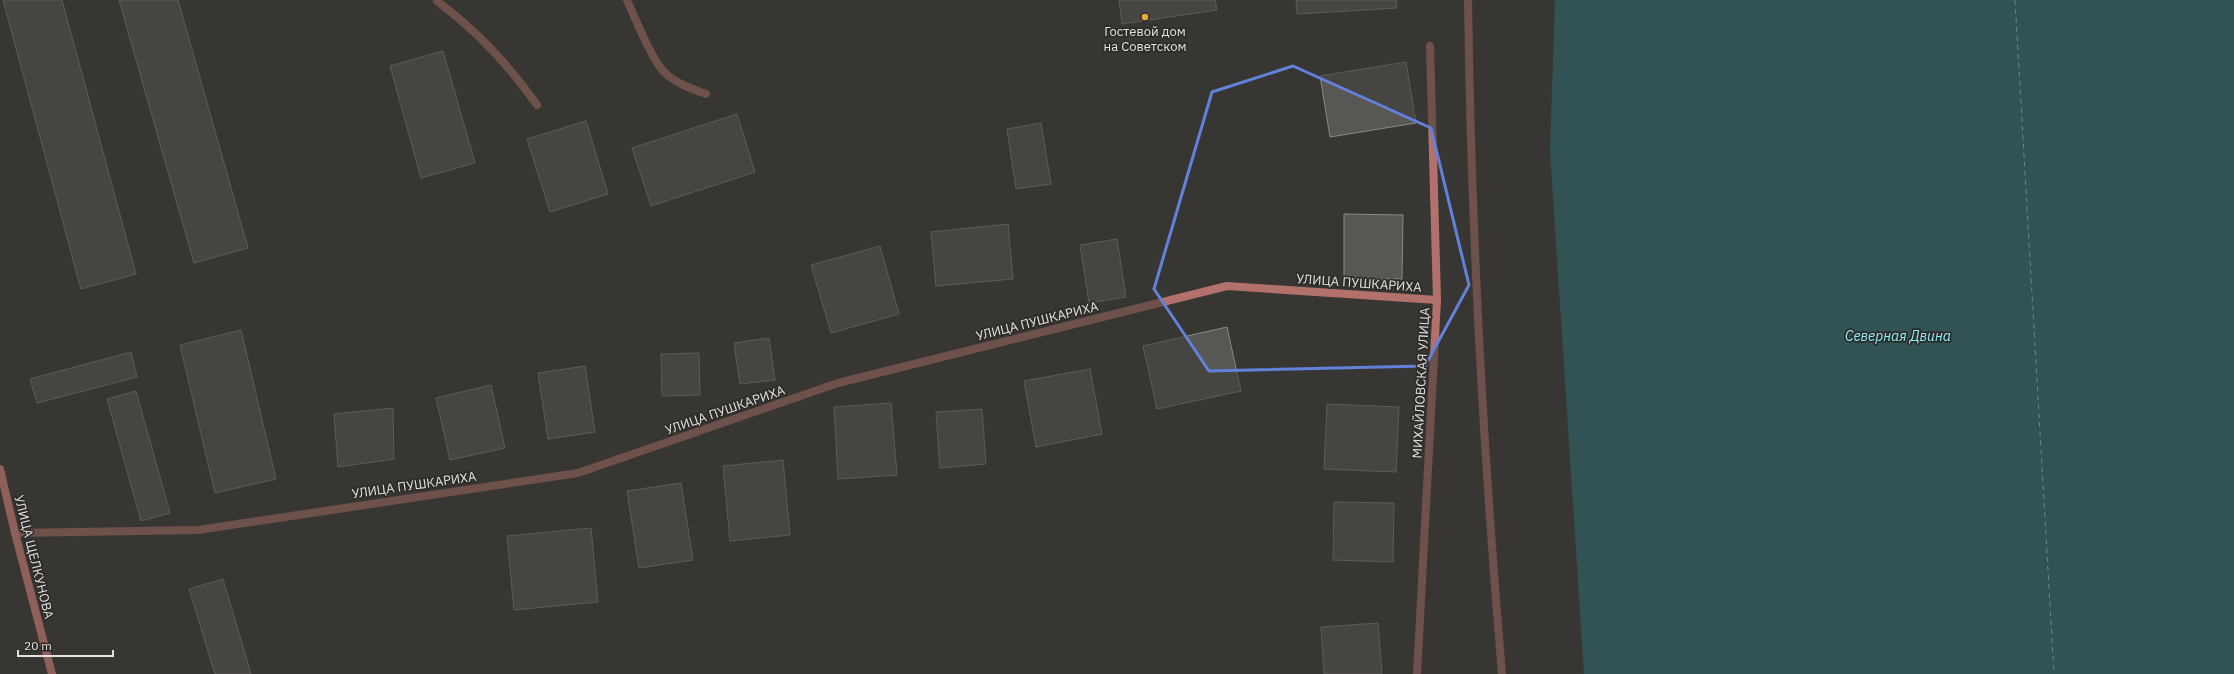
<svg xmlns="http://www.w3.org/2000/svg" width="2234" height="674" font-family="'IBM Plex Sans',sans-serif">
<rect width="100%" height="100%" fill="#383633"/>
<!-- water -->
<path fill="#28757d" d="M1555,0H2234V674H1584L1550,151Z"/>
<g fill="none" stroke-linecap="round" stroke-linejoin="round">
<!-- ferry -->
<path stroke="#8deef9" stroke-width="1" stroke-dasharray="5 4" stroke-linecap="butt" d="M2015,0L2054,674"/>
</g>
<!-- building -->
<path fill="#595753" stroke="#8a8784" d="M3,0H62L136,274L81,289Z
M119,0H178L248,248L194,263Z
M1119,0H1215L1217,10L1122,24Z
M1296,0H1396L1397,8L1297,14Z
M443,51L475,163L421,178L390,66Z
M1406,62L1416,123L1330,137L1320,76Z
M737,114L755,172L651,206L632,148Z
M586,121L608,194L550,212L527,139Z
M1041,123L1051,184L1016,189L1007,129Z
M1344,214L1403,215L1402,279H1344Z
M1008,224L1013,279L936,286L931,232Z
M1117,239L1126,297L1089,303L1080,245Z
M880,246L899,314L831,333L811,265Z
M1227,327L1241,391L1157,409L1143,346Z
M241,330L276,479L215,493L180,345Z
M769,338L775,380L740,384L734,343Z
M131,352L137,377L37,403L30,379Z
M699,353L700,395L662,396L661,354Z
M585,366L595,432L548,439L538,373Z
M1090,369L1102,434L1036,447L1024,381Z
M491,385L505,448L450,460L436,398Z
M136,391L170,513L141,521L107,399Z
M891,403L897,475L838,479L834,407Z
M1327,404L1399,407L1396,472L1324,469Z
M393,408L394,459L338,467L334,414Z
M982,409L986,464L940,468L936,412Z
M783,460L790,535L730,541L723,466Z
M681,483L693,560L639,568L627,491Z
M1334,502L1394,503L1393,562L1333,560Z
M591,528L598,602L514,610L507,536Z
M223,579L251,674H215L189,589Z
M1378,623L1382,674H1324L1321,627Z"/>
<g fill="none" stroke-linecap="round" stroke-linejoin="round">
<!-- lane -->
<path stroke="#b2726b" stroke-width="8" d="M627,0C636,20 650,56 664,72C675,83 692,89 706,94
M437,1C476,30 509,65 537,105"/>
<!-- street -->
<path stroke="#b2726b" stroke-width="8" d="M1468,0C1471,225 1483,450 1502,674
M15,533L198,530L578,473L838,383L1227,286L1437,300
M1417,674L1437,300L1430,46"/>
<!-- secondary -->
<path stroke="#f89187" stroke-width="8" d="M0,469L15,533L52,674"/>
</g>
<!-- marked area -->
<path d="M0 0H2234V674H0ZM1293,66L1431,128L1469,285L1425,366L1209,371L1154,289L1212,92Z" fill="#383633" fill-opacity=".55" fill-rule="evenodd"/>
<path fill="none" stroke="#6281da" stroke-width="3" stroke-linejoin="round" d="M1293,66L1431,128L1469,285L1425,366L1209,371L1154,289L1212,92Z"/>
<!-- markers -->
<circle fill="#e5ad36" stroke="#2e2c29" stroke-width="1.5" cx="1145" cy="17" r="4"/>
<g text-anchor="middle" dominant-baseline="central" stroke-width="3.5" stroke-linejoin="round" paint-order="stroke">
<!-- poi labels -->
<g font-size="13" fill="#e3e1df" stroke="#2e2c29">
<text x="1145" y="31">Гостевой дом<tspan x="1145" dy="15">на Советском</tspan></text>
</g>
<!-- street labels -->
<g font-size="13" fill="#e3e1df" stroke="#2e2c29">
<text transform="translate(1359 283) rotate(4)">УЛИЦА ПУШКАРИХА</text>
<text transform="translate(1037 321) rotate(-14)">УЛИЦА ПУШКАРИХА</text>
<text transform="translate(1421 383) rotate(-87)">МИХАЙЛОВСКАЯ УЛИЦА</text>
<text transform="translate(725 410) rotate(-19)">УЛИЦА ПУШКАРИХА</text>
<text transform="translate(414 485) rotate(-8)">УЛИЦА ПУШКАРИХА</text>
<text transform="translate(34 557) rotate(76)">УЛИЦА ЩЕЛКУНОВА</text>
</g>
<!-- water labels -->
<g font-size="14" font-style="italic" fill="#8deef9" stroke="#2e2c29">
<text x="1898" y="336">Северная Двина</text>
</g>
</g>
<!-- scale -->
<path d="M18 650v6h95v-6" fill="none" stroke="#e3e1df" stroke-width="2"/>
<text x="24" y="650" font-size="12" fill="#e3e1df" stroke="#2e2c29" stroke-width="3" paint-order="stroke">20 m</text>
</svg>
